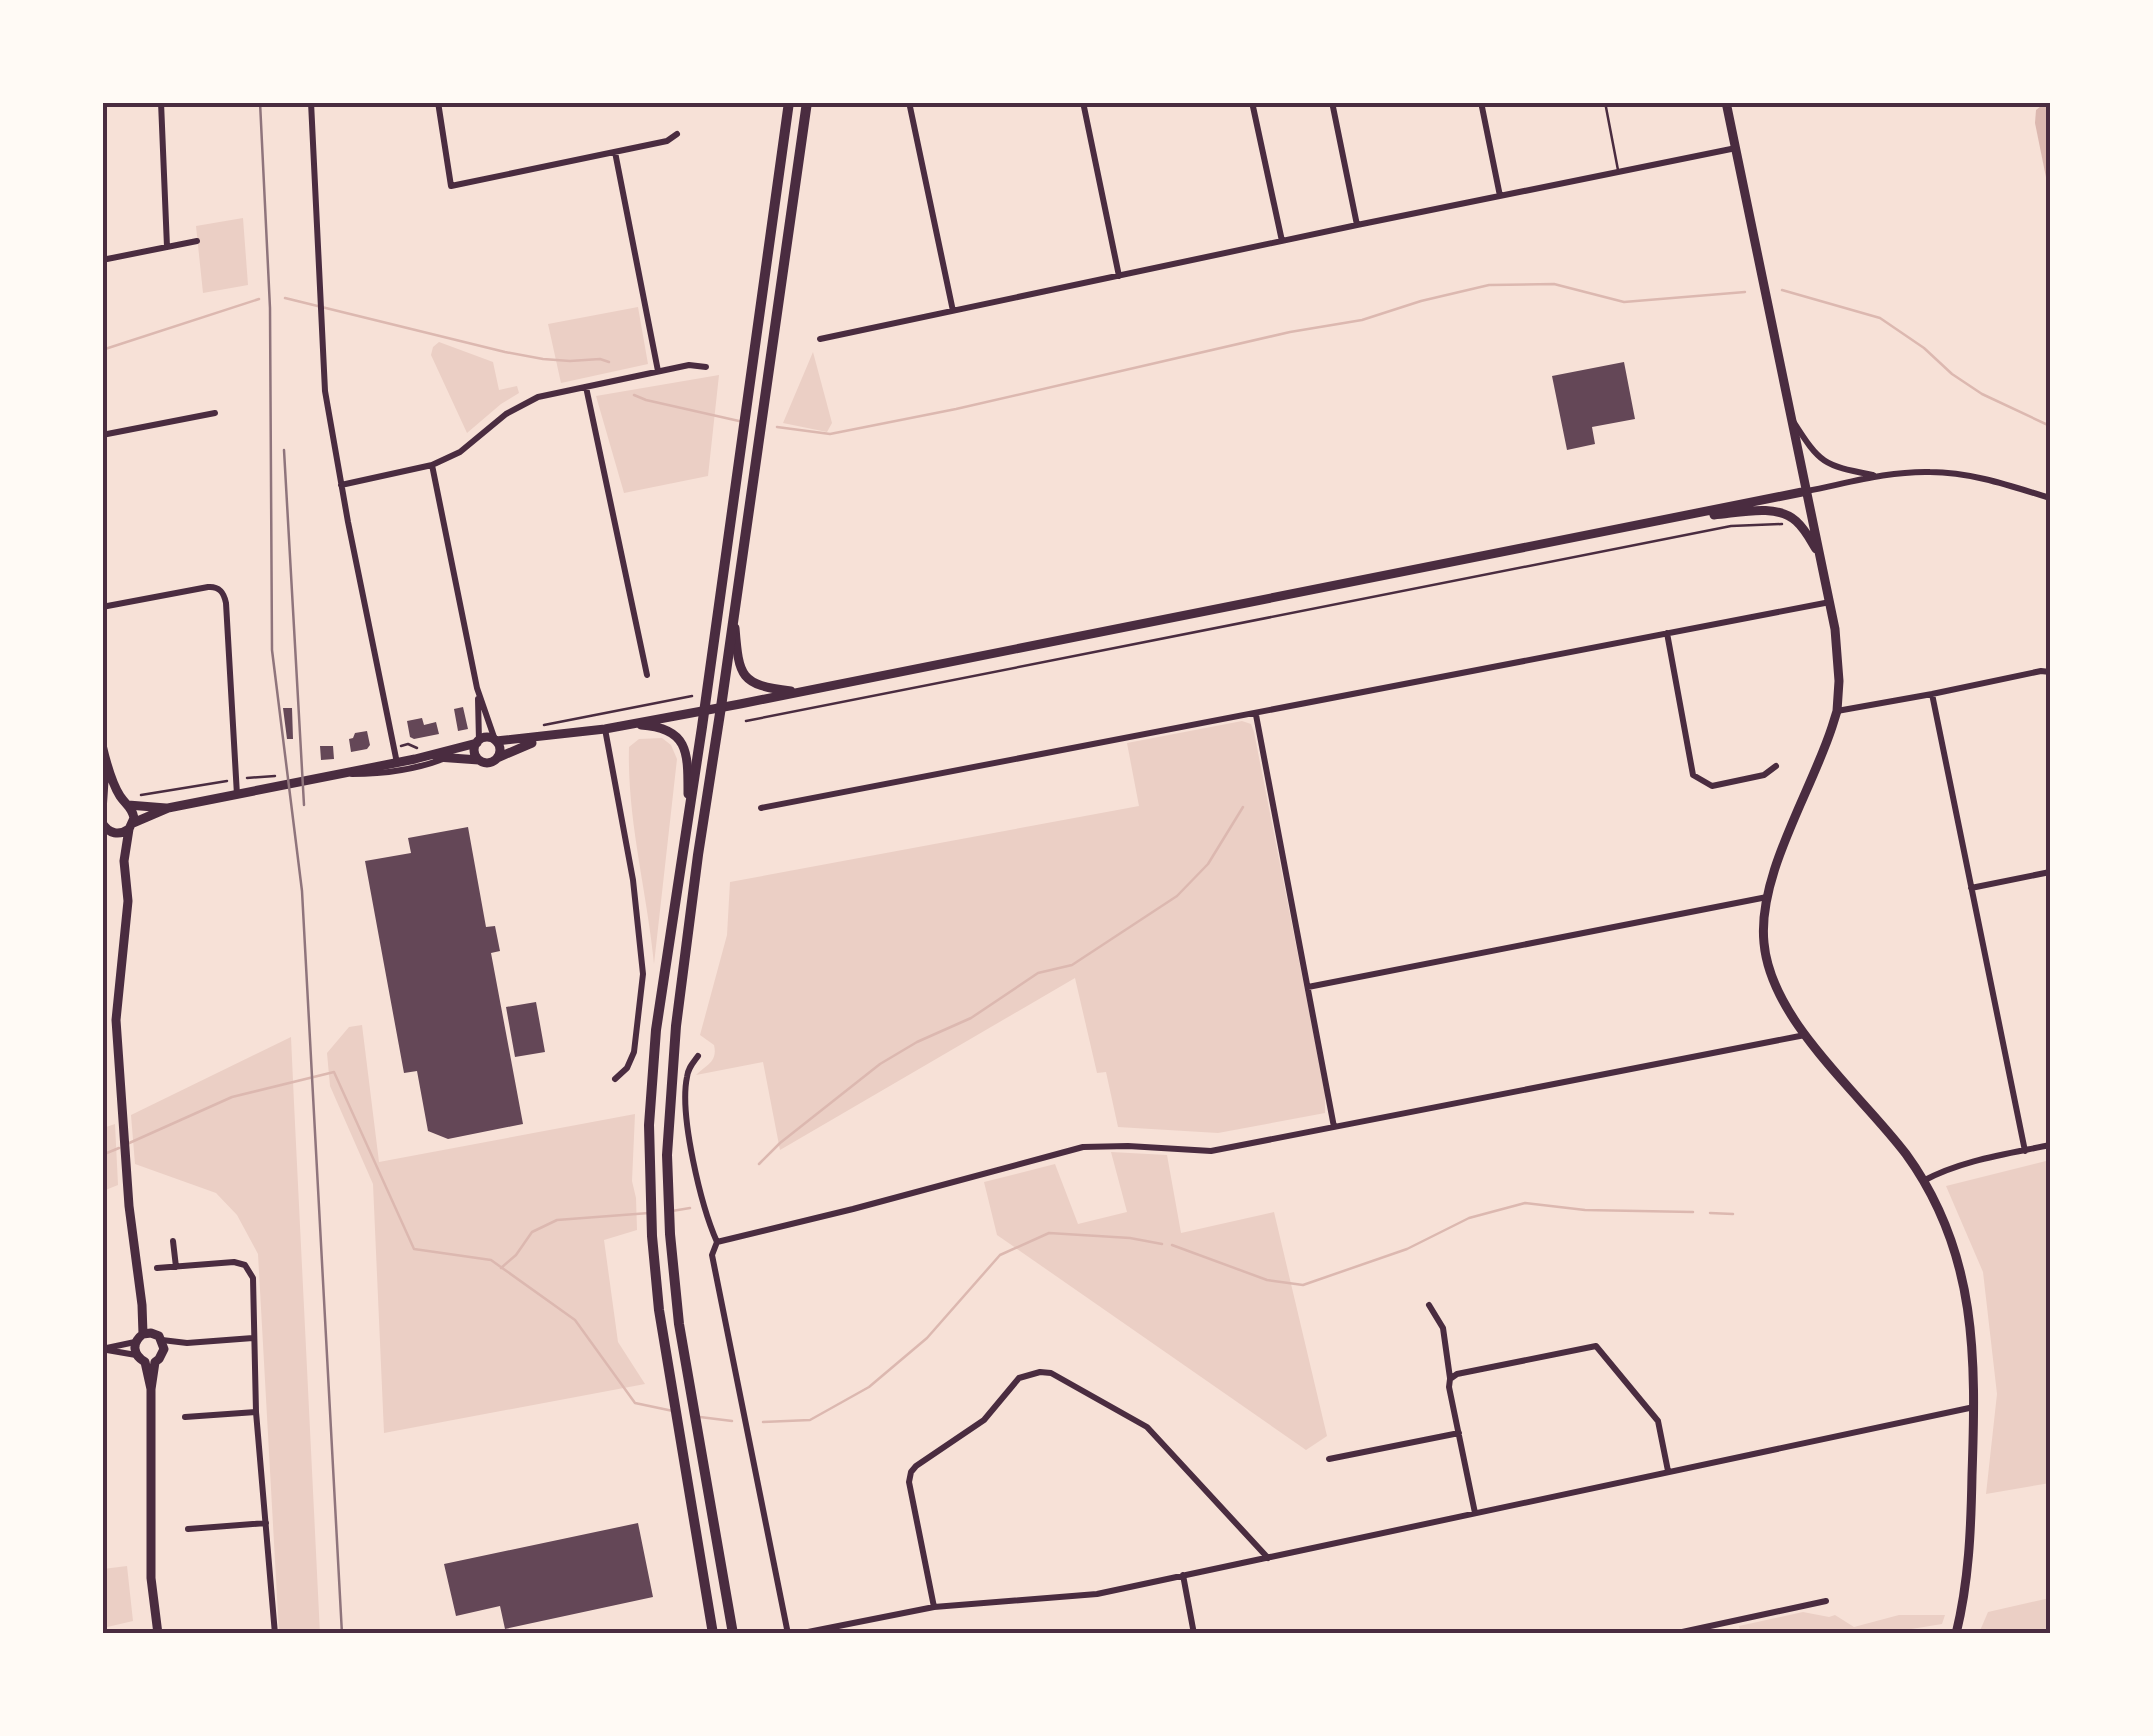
<svg xmlns="http://www.w3.org/2000/svg" width="2153" height="1736" font-family="Poppins,sans-serif">
<rect width="100%" height="100%" fill="#f7e1d7"/>
<!-- green -->
<path fill="#ebcfc5" d="M243,218L248,285L203,293L196,226Z
M638,307L648,364L561,383L548,324Z
M439,342L493,362L499,390L517,386L519,393L501,404L467,433L431,355L433,347Z
M813,352L832,423L827,432L783,423Z
M719,375L708,476L624,493L596,396Z
M1242,721L1251,724L1254,732L1325,1092V1113L1218,1133L1118,1127L1106,1072L1097,1073L1075,978L780,1150L763,1062L696,1075C706,1065 718,1062 714,1045L700,1035L727,935L730,882L1139,806L1127,743Z
M662,738L671,745L677,759L654,964C647,891 627,820 629,747L639,739Z
M362,1025L379,1162L635,1114L632,1181L636,1198L637,1230L604,1240L618,1342L645,1384L384,1433L373,1184L330,1086L327,1053L349,1027Z
M291,1037L294,1103L320,1634L279,1633L258,1254L237,1215L216,1193L135,1164L131,1115Z
M115,1124L118,1185L103,1191V1128Z
M1111,1152L1167,1155L1181,1233L1274,1212L1327,1436L1306,1450L997,1235L984,1182L1055,1164L1078,1224L1127,1212Z
M2050,1160V1483L1986,1494L1997,1394L1983,1272L1946,1186Z
M127,1566L133,1621L103,1628V1569Z
M2050,1598V1633H1979L1988,1612Z
M1803,1612L1829,1617L1835,1615L1854,1627L1899,1615H1945L1942,1624L1887,1633H1741L1739,1626Z"/>
<!-- water -->
<path fill="#dcb8b0" d="M2045,103H2050V197L2035,123L2036,110Z"/>
<g fill="none" stroke-linecap="round" stroke-linejoin="round">
<!-- stream -->
<path stroke="#dcb8b0" stroke-width="2.5" d="M1782,290L1880,318L1924,348L1952,374L1982,394L2050,426
M285,298L505,352L543,359L570,361L600,359L609,362
M102,350L259,299
M634,395L646,400L739,421
M777,427L830,434L956,409L1290,332L1362,320L1421,301L1489,285L1554,284L1624,302L1745,292
M127,1144L232,1097L334,1072L414,1249L491,1260L575,1320L635,1403L673,1411
M102,1155L119,1148
M759,1164L780,1143L880,1064L917,1042L971,1018L1038,973L1072,965L1177,896L1208,864L1243,807
M672,1211L690,1208
M1710,1213L1733,1214
M1172,1245L1267,1280L1303,1285L1407,1249L1469,1218L1525,1203L1585,1210L1693,1212
M501,1268L516,1255L532,1232L557,1220L649,1213
M700,1417L732,1421
M763,1422L810,1420L869,1387L927,1338L1000,1255L1049,1233L1130,1238L1162,1244"/>
</g>
<!-- building -->
<path fill="#644757" d="M1624,362L1635,419L1592,427L1595,444L1567,450L1552,376Z
M463,707L468,729L458,731L454,709Z
M283,708H292L293,739H287Z
M422,718L424,725L436,722L439,734L414,739L410,737L407,721Z
M367,731L370,745L367,749L351,752L349,739L353,738L355,733Z
M320,746H333L334,759L321,760Z
M468,827L486,927L495,926L500,951L491,953L523,1124L448,1139L428,1131L417,1071L404,1073L365,861L411,853L408,838Z
M536,1002L545,1052L515,1057L506,1007Z
M638,1523L653,1597L505,1629L500,1606L456,1616L444,1564Z"/>
<g fill="none" stroke-linecap="round" stroke-linejoin="round">
<!-- path -->
<path stroke="#4a2c40" stroke-width="2.5" d="M746,721L1731,526L1782,524
M544,725L692,696
M401,746L408,744L417,748
M247,778L275,776
M141,795L227,781"/>
<!-- service -->
<path stroke="#4a2c40" stroke-width="2.5" d="M1605,102L1618,170"/>
<!-- minor -->
<path stroke="#4a2c40" stroke-width="6" d="M161,102L167,247
M311,102L325,391L348,522L397,763
M438,102L451,186L667,141L677,134
M909,102L953,311
M1083,102L1119,276
M1252,102L1282,241
M1332,102L1357,225
M1481,102L1500,196
M615,152L658,371
M102,260L197,241
M820,339L1357,225L1736,148
M586,387L647,675
M1793,421C1821,465 1823,465 1873,475
M102,435L215,413
M432,465L477,688L495,740
M341,485L432,465L460,452L506,414L538,397L689,365L706,367
M1807,491C1848,483 1888,471 1930,472C1971,472 2011,486 2050,498
M102,607L208,587C220,586 224,593 226,603L237,795
M1667,633L1693,775L1712,786L1764,775L1776,766
M1932,694L2025,1151
M478,699L479,741
M1837,711L1932,694L2041,671L2050,672
M1256,715L1334,1127
M605,729L633,880L643,974L634,1052L627,1068L615,1079
M352,774C383,774 414,770 443,759
M761,808L1830,602
M1971,888L2050,872
M1308,987L1767,897
M698,1056C693,1063 688,1068 687,1077C679,1115 701,1206 717,1242
M1923,1181C1962,1160 2007,1154 2050,1145
M173,1241L176,1267
M717,1242L853,1209L1083,1147L1128,1146L1211,1151L1805,1035
M717,1242L712,1255L788,1634
M157,1268L234,1262L245,1265L253,1278L256,1412L275,1634
M1429,1305L1443,1328L1450,1378
M162,1340L187,1343L253,1338
M102,1349L135,1342
M107,1350L136,1355
M185,1417L256,1412
M1329,1459L1459,1433
M1475,1513L1449,1387L1450,1379L1457,1374L1596,1346L1658,1421L1668,1471
M188,1529L266,1523
M1183,1575L1194,1634
M934,1607L909,1482L911,1472L916,1466L984,1420L1019,1378L1040,1372L1051,1373L1147,1427L1268,1558
M798,1634L934,1607L1097,1594L1974,1407
M1673,1634L1826,1601"/>
<!-- secondary -->
<path stroke="#4a2c40" stroke-width="9" d="M1726,102L1835,629L1839,681L1837,711L1832,727C1811,792 1757,876 1764,943C1771,1021 1860,1093 1906,1154C1978,1253 1976,1360 1972,1475C1971,1529 1969,1581 1956,1634
M1714,515C1739,513 1776,503 1796,521C1805,529 1810,539 1816,549
M735,628C739,677 740,685 791,691
M641,725C689,728 688,753 688,794
M474 750a13 13 0 1 1 26 0a13 13 0 1 1-26 0Z
M496,741L605,729L740,704L1807,491
M102,745C106,762 111,782 120,796C126,805 132,807 134,818L129,829C119,836 109,834 102,823
M437,757L479,760
M497,758L532,743
M128,805L166,808
M102,811L105,766
M133,823L168,808L415,759L477,743
M129,829L124,861L128,901L116,1020L129,1206L142,1305L143,1334C131,1343 133,1355 145,1362L151,1389
M143,1334L151,1333L159,1336L164,1349L159,1359L155,1362L151,1389V1578L158,1634"/>
<!-- primary -->
<path stroke="#4a2c40" stroke-width="10" d="M713,1634L659,1310L652,1236L649,1125L656,1030L702,727L789,102
M733,1634L679,1324L670,1234L667,1155L676,1026L698,855L721,707L807,102"/>
<!-- rail -->
<path stroke="#8f747c" stroke-width="2.5" d="M260,102L270,308L272,650L302,891L342,1634
M284,450L304,805"/>
</g>
<!-- border -->
<rect width="2153" height="1736" fill="none" stroke="#fffaf5" stroke-width="210"/>
<rect x="105" y="105" width="1943" height="1526" fill="none" stroke="#4a2c40" stroke-width="4"/>
</svg>
